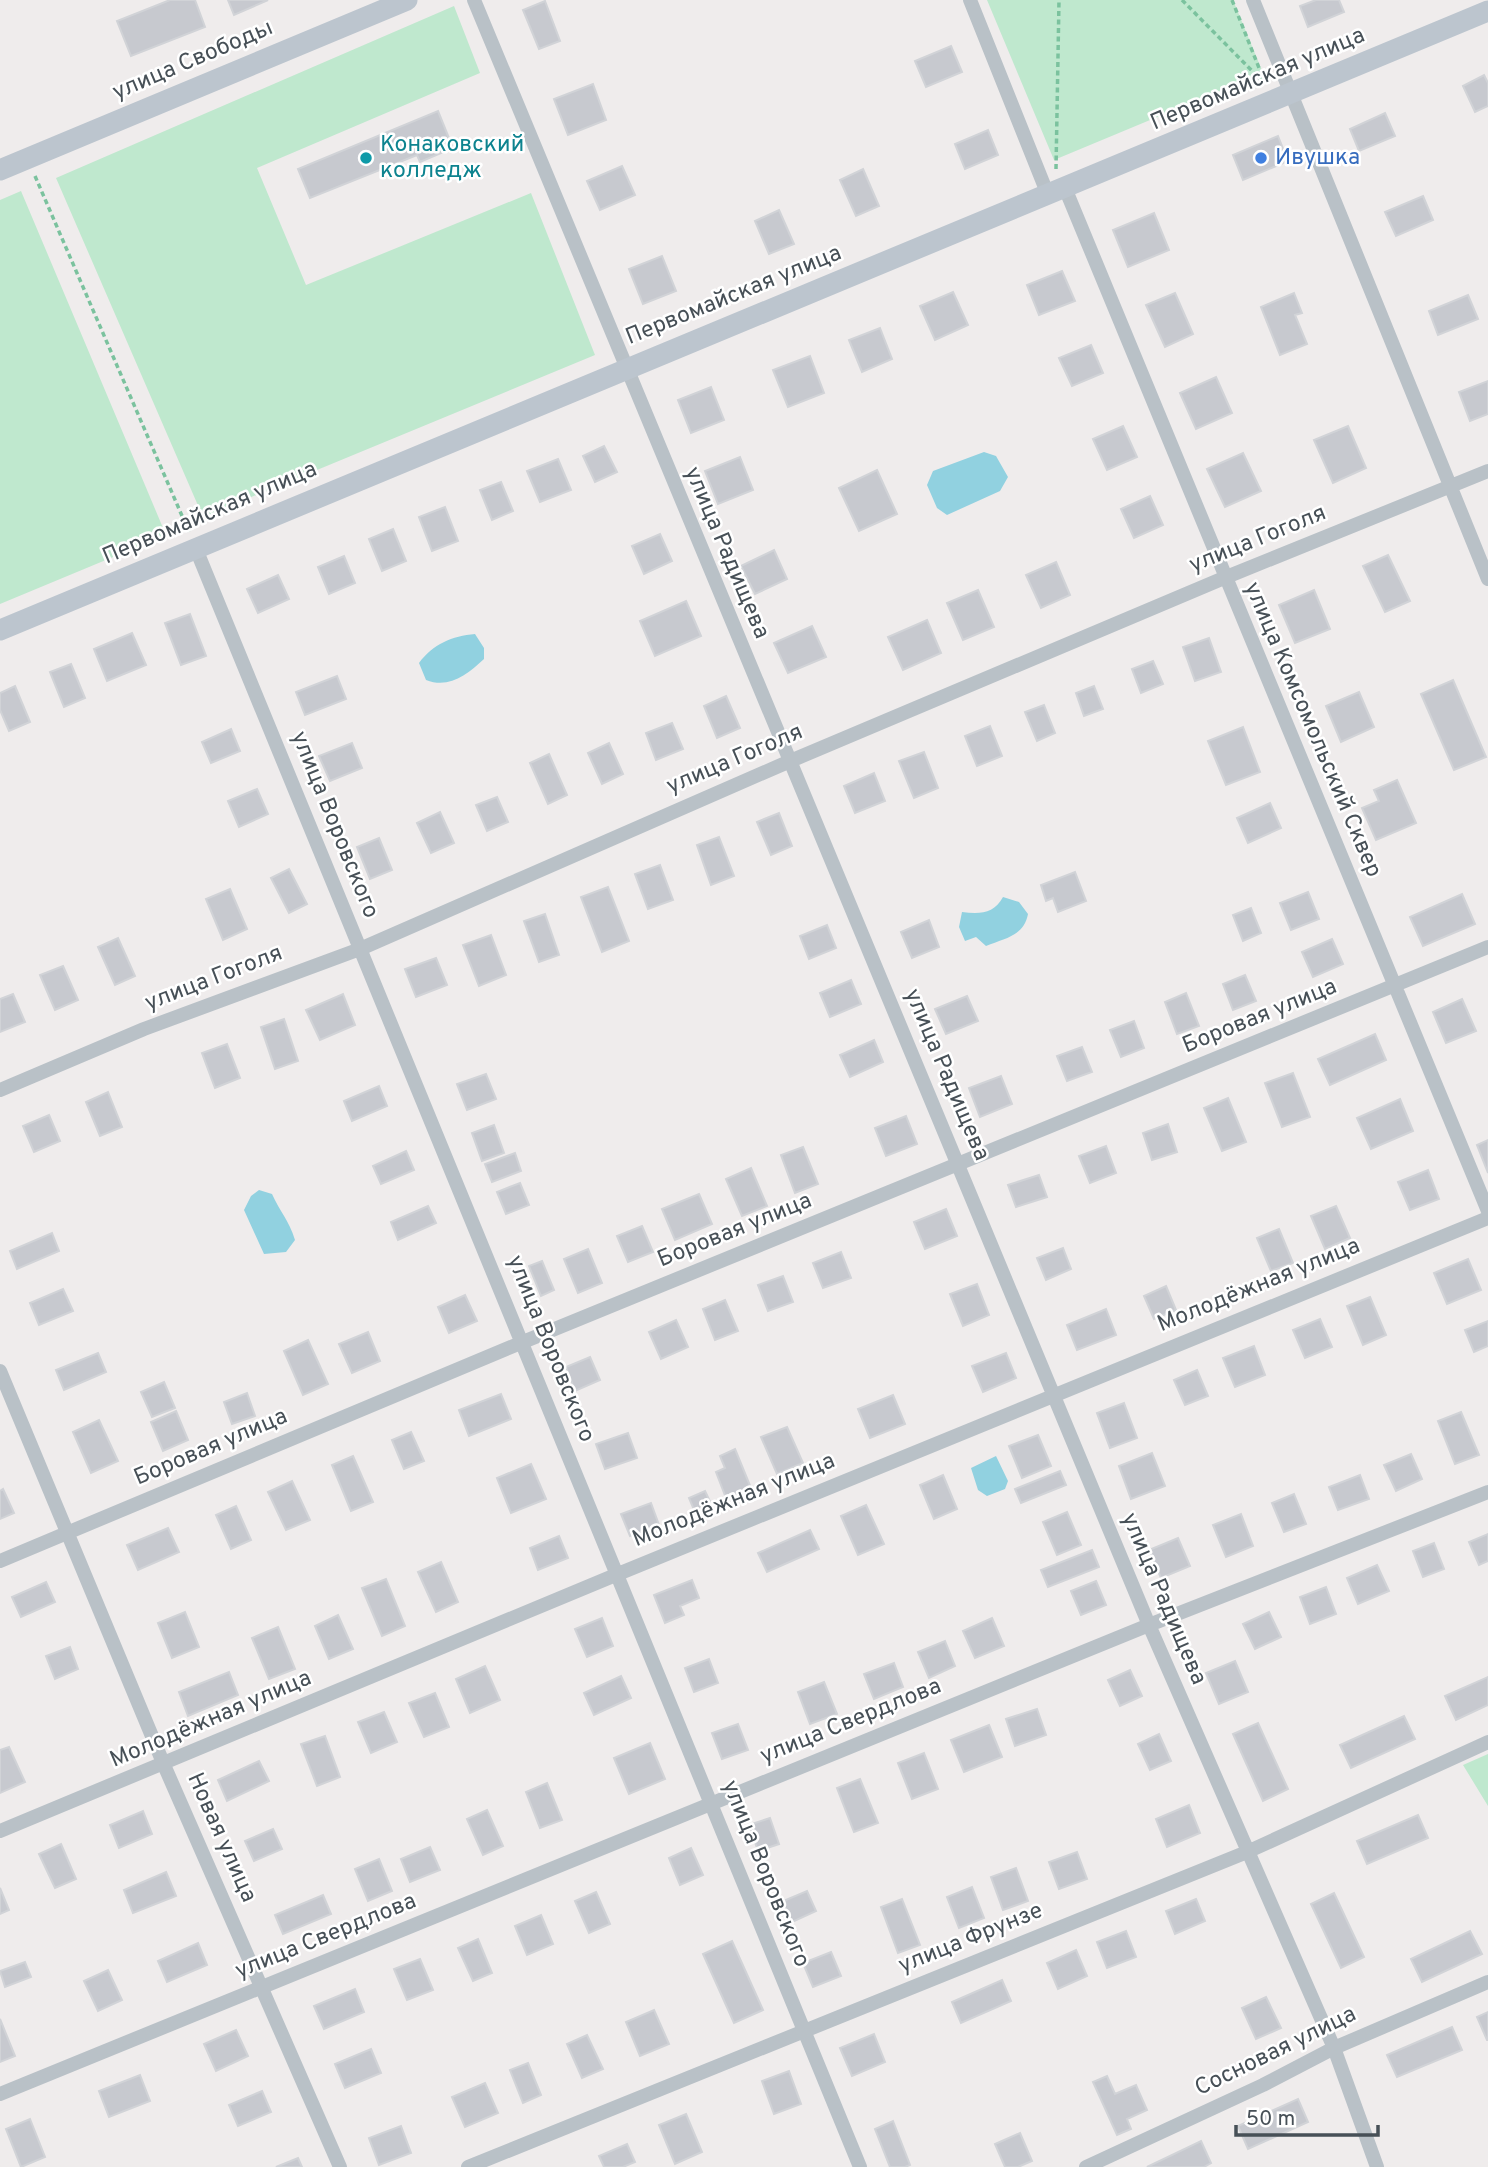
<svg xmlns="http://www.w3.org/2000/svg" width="1488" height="2167" font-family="Overpass,sans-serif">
<rect width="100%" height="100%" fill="#efecec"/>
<!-- green -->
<path fill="#bfe8ce" d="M987,0H1233L1263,73L1054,160Z
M454,6L480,73L257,168L306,285L531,193L595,355L203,517L56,178Z
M21,191L166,535L0,604V200Z
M1488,1754V1806L1463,1765Z"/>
<!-- water -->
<path fill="#91d1e0" d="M984,452L996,456L1008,477L1000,491L947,515L937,508L927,485L933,471Z
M475,634L484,648V659C467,675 449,689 426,680L419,663C433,644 452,636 475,634Z
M1003,897L1019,902L1028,914C1024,936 1005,938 986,946L976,937L965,941L959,927L962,912C980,914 994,914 1003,897Z
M259,1190L272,1194C280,1212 289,1220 295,1240L286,1252L264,1254L244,1210L251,1196Z
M996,1456L1008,1481L1005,1489L987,1496L978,1490L971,1468Z"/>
<!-- building -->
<path fill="#c7c9cf" stroke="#d1d3d7" stroke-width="2" d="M170,0H195L205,27L131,56L117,21Z
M228,0H268L234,15Z
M1316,0H1339L1344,12L1308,27L1300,6Z
M545,1L560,41L539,49L523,10Z
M951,46L962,72L926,87L915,61Z
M1484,75L1488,83V106L1475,112L1463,86Z
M593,84L606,120L568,135L554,99Z
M438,111L453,148L420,162L417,155L310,198L298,169Z
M1385,113L1395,136L1359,151L1350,129Z
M988,130L998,155L965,169L955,144Z
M1278,136L1288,161L1243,180L1233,155Z
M622,166L635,195L600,210L587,181Z
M863,169L879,206L856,216L840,180Z
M1423,196L1433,220L1396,236L1385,212Z
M779,210L794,244L769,254L755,221Z
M1154,213L1169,250L1128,267L1113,230Z
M662,256L676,291L643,304L629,269Z
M1062,271L1075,301L1039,315L1027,285Z
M953,292L968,325L935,340L920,306Z
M1175,293L1193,334L1165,347L1146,305Z
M1294,293L1302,313L1295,315L1307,344L1280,355L1261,307Z
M1468,295L1478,319L1438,335L1429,311Z
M880,328L892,359L862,372L849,340Z
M1091,345L1103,373L1072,386L1059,358Z
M810,356L824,393L788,407L773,370Z
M1216,377L1232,413L1196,429L1180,393Z
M1488,381V414L1470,421L1459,392Z
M711,387L724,420L691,433L678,400Z
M1123,426L1137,457L1107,470L1093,439Z
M1348,426L1366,468L1333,483L1314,440Z
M604,446L617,472L595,482L583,456Z
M1243,453L1261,491L1225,507L1207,469Z
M740,457L753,490L718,504L705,471Z
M558,459L571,490L540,502L527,471Z
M877,470L897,514L859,531L839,488Z
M501,482L513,511L492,520L480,490Z
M1150,496L1163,525L1134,538L1121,509Z
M445,507L458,541L432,551L419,517Z
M393,529L406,561L382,571L369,539Z
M660,534L672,561L644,574L632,546Z
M774,550L787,579L755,594L741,566Z
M1388,555L1410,601L1385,612L1363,566Z
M344,556L355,583L329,594L318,567Z
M1056,562L1070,595L1041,608L1026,575Z
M278,575L289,599L258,613L247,589Z
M978,590L994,627L963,640L947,603Z
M1314,590L1330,629L1295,643L1279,605Z
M686,601L701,636L655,656L640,621Z
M190,614L206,656L181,665L165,623Z
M927,620L941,653L903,670L888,637Z
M812,626L826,657L788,673L774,643Z
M132,633L146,665L107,681L94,649Z
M1209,638L1221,672L1195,681L1183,647Z
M1153,661L1163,684L1141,693L1132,669Z
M71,664L85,698L64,707L50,672Z
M337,676L346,699L305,715L296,692Z
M1453,680L1486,757L1454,770L1421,694Z
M15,686L30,722L9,731L0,710V693Z
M1094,686L1103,709L1084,716L1076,693Z
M1359,692L1374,727L1341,742L1326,706Z
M726,696L740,728L717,738L704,706Z
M1044,705L1055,733L1037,741L1025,712Z
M672,723L683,749L656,760L646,733Z
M990,726L1002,756L977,766L965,736Z
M1243,727L1260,772L1226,785L1208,741Z
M231,729L240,751L211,763L202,742Z
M352,743L362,768L330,781L319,756Z
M609,743L623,774L602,784L588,753Z
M924,752L938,788L914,798L899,761Z
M549,754L567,795L548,804L530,763Z
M874,773L885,801L855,813L844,786Z
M1397,780L1416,823L1376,840L1362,808L1379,801L1374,790Z
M257,789L268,814L239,827L228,801Z
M497,797L508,822L487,831L476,805Z
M1270,803L1281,828L1248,843L1237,818Z
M440,812L454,843L431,853L417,823Z
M779,813L792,846L771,855L757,822Z
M719,837L734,876L711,885L697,845Z
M379,838L392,870L370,879L357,847Z
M660,865L673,900L648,909L635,874Z
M289,869L307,904L289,913L271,878Z
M1075,872L1086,901L1058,912L1053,898L1046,901L1041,885Z
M608,887L629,941L602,952L581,897Z
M230,889L247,929L223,940L206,899Z
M1308,892L1319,919L1291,930L1280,903Z
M1462,894L1475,924L1423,946L1410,917Z
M1251,908L1261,933L1243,941L1233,915Z
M545,914L559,955L539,962L524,921Z
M929,920L939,947L912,958L901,932Z
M827,925L836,948L809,959L800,936Z
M491,935L506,975L479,986L463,945Z
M118,938L135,976L115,985L98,947Z
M1332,939L1343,964L1313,977L1302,952Z
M436,958L447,985L416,997L405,969Z
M63,966L78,1000L55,1010L40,975Z
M1245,975L1256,1001L1233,1010L1223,984Z
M851,980L861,1004L830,1017L820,993Z
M1186,993L1199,1026L1177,1034L1165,1002Z
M13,994L25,1022L0,1032V999Z
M343,994L355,1025L320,1040L306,1010Z
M967,996L978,1021L946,1034L935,1009Z
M1462,999L1476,1031L1446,1043L1433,1012Z
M284,1019L298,1061L275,1069L261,1027Z
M1134,1021L1144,1048L1121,1057L1110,1030Z
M1375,1034L1386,1060L1330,1085L1318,1059Z
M874,1040L883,1062L850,1077L840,1055Z
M227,1044L240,1078L215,1088L202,1053Z
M1082,1047L1092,1072L1067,1081L1057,1056Z
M1293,1073L1310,1117L1282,1127L1265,1083Z
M486,1074L496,1099L467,1110L457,1084Z
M1001,1076L1012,1104L980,1117L969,1088Z
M379,1086L387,1106L352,1121L344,1101Z
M108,1092L122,1127L100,1136L86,1102Z
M1228,1098L1246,1142L1222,1151L1204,1108Z
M1400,1099L1413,1131L1371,1149L1357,1118Z
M49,1115L60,1141L34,1152L23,1126Z
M906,1116L917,1144L886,1156L875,1128Z
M1168,1124L1177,1152L1152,1160L1143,1133Z
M494,1125L504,1153L482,1161L472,1133Z
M1488,1140V1173L1477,1145Z
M1106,1146L1116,1173L1090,1183L1079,1156Z
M803,1147L818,1184L795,1193L781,1155Z
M406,1151L414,1170L381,1184L373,1166Z
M515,1153L521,1171L492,1182L485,1164Z
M751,1168L767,1206L742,1216L726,1179Z
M1428,1170L1439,1199L1410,1210L1398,1182Z
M1039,1175L1047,1197L1016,1207L1008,1185Z
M520,1183L529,1205L506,1214L497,1192Z
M699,1194L712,1224L675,1240L662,1209Z
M428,1206L436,1223L398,1240L391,1222Z
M1336,1206L1350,1238L1325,1249L1311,1216Z
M946,1209L957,1236L925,1249L914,1222Z
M642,1226L653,1252L628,1262L617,1236Z
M1279,1229L1293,1263L1271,1271L1257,1238Z
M52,1233L59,1251L17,1269L10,1251Z
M1063,1248L1071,1269L1046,1280L1037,1258Z
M588,1249L602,1283L578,1293L564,1259Z
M841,1252L851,1278L823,1288L813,1263Z
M1468,1259L1481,1290L1447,1304L1434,1273Z
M542,1261L554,1290L541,1296L529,1266Z
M783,1276L793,1302L768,1311L758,1285Z
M977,1284L989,1315L963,1326L950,1294Z
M1166,1286L1176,1310L1154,1319L1144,1296Z
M63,1289L73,1311L39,1325L30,1303Z
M465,1295L477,1321L449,1333L438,1307Z
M1370,1297L1386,1335L1363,1345L1347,1306Z
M725,1300L738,1331L715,1340L703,1309Z
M1106,1309L1116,1335L1077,1350L1067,1325Z
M1320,1319L1332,1347L1305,1358L1293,1330Z
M676,1320L688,1347L661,1359L649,1332Z
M1488,1321V1346L1474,1352L1465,1330Z
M368,1332L380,1361L352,1373L339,1344Z
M308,1340L328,1384L303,1395L284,1351Z
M1254,1346L1265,1375L1235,1387L1223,1358Z
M98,1353L106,1372L64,1390L56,1370Z
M1006,1353L1016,1378L983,1392L972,1366Z
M590,1357L600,1380L575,1391L566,1367Z
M1197,1370L1208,1396L1185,1405L1174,1380Z
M164,1382L175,1408L152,1417L141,1392Z
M247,1393L255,1416L232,1424L224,1402Z
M501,1394L511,1419L469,1436L459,1410Z
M893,1395L905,1424L870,1438L858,1409Z
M1124,1403L1137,1438L1110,1448L1097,1413Z
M176,1411L188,1440L163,1451L151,1422Z
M1461,1412L1479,1455L1455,1464L1438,1421Z
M99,1420L118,1461L91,1473L73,1432Z
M787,1427L803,1463L777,1474L761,1437Z
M411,1432L424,1461L404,1469L392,1440Z
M628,1433L637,1458L605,1469L596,1444Z
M1038,1435L1051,1466L1022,1478L1009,1446Z
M735,1449L751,1488L726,1498L716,1472L725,1468L720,1456Z
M1152,1453L1165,1486L1131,1499L1119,1466Z
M1411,1454L1422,1479L1396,1491L1384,1465Z
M353,1456L373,1502L351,1511L332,1465Z
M531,1464L546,1499L511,1513L497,1478Z
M1060,1471L1066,1485L1021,1503L1015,1489Z
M943,1475L957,1509L934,1519L920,1485Z
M1360,1475L1369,1499L1338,1510L1329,1487Z
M292,1481L310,1520L286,1530L268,1492Z
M3,1489L14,1513L0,1519V1491Z
M705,1491L714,1510L697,1517L689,1498Z
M1294,1494L1306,1524L1284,1532L1272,1503Z
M651,1503L659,1525L630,1536L621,1514Z
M866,1505L884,1544L858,1555L841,1516Z
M236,1506L251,1540L231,1549L216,1515Z
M1067,1512L1081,1545L1057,1555L1043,1522Z
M1241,1514L1253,1546L1226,1557L1213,1525Z
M168,1528L179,1552L138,1570L127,1545Z
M810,1530L819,1549L767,1572L758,1553Z
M1488,1534V1561L1479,1565L1469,1542Z
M559,1536L568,1558L538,1570L530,1548Z
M1178,1538L1190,1566L1161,1578L1149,1550Z
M1434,1543L1444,1569L1423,1577L1413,1551Z
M1092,1550L1099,1567L1048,1587L1041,1570Z
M441,1562L458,1602L436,1612L418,1572Z
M1377,1565L1389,1591L1358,1604L1347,1578Z
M386,1579L405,1626L382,1636L362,1588Z
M692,1580L699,1598L680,1606L684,1615L665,1623L654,1595Z
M1096,1581L1106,1605L1081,1615L1071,1591Z
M46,1582L55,1602L21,1617L12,1597Z
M1326,1587L1336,1614L1310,1624L1300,1597Z
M185,1612L199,1647L172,1658L158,1623Z
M1269,1612L1281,1637L1255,1649L1243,1624Z
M338,1615L353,1649L329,1659L315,1626Z
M602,1618L613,1646L587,1657L575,1629Z
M992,1618L1004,1646L975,1658L963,1631Z
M278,1627L295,1669L269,1679L252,1638Z
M945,1641L955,1666L929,1678L918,1652Z
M70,1647L78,1669L55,1679L46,1656Z
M709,1659L718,1683L694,1692L685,1668Z
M1235,1661L1248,1692L1219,1704L1206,1673Z
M894,1663L903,1687L874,1699L864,1674Z
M485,1666L500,1700L470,1713L456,1679Z
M1130,1670L1142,1696L1120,1706L1108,1680Z
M229,1672L238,1695L188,1716L179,1692Z
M621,1676L631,1698L594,1715L584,1693Z
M1488,1677V1705L1456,1720L1445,1696Z
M824,1682L837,1714L810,1724L798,1692Z
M435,1693L449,1727L424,1737L409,1703Z
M1037,1709L1046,1735L1015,1746L1006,1719Z
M384,1712L397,1742L371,1753L358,1722Z
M1404,1716L1415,1739L1351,1768L1340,1745Z
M1258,1723L1288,1789L1263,1801L1233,1734Z
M738,1724L748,1750L722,1759L712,1733Z
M989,1725L1002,1757L964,1772L951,1740Z
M1159,1734L1171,1761L1150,1770L1138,1744Z
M325,1736L340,1777L317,1786L301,1744Z
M650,1743L665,1779L629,1794L614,1758Z
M9,1747L25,1782L0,1793V1750Z
M924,1753L938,1789L912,1799L898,1763Z
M259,1761L269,1781L227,1801L218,1780Z
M860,1779L878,1823L854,1832L837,1788Z
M547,1783L562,1820L540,1828L526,1792Z
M1189,1805L1200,1833L1167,1847L1156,1819Z
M487,1810L503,1846L483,1855L467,1819Z
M143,1811L152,1834L119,1848L110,1825Z
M1418,1815L1428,1838L1367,1864L1357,1841Z
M770,1818L779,1844L758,1851L749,1825Z
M273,1829L282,1849L254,1861L245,1841Z
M61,1844L76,1879L55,1888L39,1854Z
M430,1847L440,1870L410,1882L401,1859Z
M691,1848L703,1875L680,1885L669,1858Z
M1077,1852L1087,1879L1059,1889L1049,1862Z
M379,1859L392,1891L368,1901L355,1869Z
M1016,1868L1028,1901L1003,1910L991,1877Z
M166,1872L176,1896L133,1913L124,1890Z
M972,1887L984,1918L959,1928L947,1897Z
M0,1888L9,1910L0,1914Z
M807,1891L816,1911L790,1923L781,1902Z
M596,1892L610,1924L589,1933L575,1901Z
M1334,1893L1364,1957L1341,1968L1311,1904Z
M323,1895L331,1914L283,1934L275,1915Z
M902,1899L920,1945L898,1953L881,1907Z
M1196,1899L1205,1921L1175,1934L1166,1911Z
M541,1915L553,1944L527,1955L515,1926Z
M1126,1931L1136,1957L1107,1968L1097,1942Z
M1470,1931L1482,1954L1422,1982L1411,1959Z
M478,1939L492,1973L473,1981L458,1948Z
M732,1941L763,2010L734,2023L703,1954Z
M198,1943L207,1965L167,1982L158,1961Z
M1076,1950L1087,1976L1058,1989L1047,1963Z
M831,1952L841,1976L813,1987L803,1963Z
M420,1959L433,1990L407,2000L394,1969Z
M25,1962L31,1977L5,1987L0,1971Z
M108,1970L122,2000L98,2011L84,1981Z
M1002,1980L1011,2001L961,2023L952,2002Z
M355,1989L364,2012L324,2029L314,2006Z
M1266,1997L1281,2028L1256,2039L1242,2008Z
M654,2010L669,2044L640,2056L626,2022Z
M1488,2012V2040H1487L1477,2017Z
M0,2019L15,2056L0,2062Z
M1452,2027L1462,2050L1397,2077L1387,2055Z
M236,2030L248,2056L216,2071L204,2044Z
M874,2034L885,2062L852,2076L840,2048Z
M587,2035L603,2069L582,2078L567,2044Z
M371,2049L381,2073L345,2088L335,2064Z
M528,2063L541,2095L523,2103L510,2070Z
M789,2071L801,2104L774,2114L762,2081Z
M140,2075L150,2101L109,2117L99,2091Z
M1107,2076L1115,2094L1136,2085L1147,2110L1127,2119L1131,2129L1117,2135L1093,2082Z
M485,2083L498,2113L465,2127L452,2097Z
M262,2091L271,2112L238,2126L229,2105Z
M1298,2099L1308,2122L1248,2149L1238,2126Z
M686,2114L702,2152L675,2164L659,2125Z
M30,2119L45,2157L21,2167L6,2129Z
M893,2121L910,2165L905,2167H890L875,2129Z
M401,2126L411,2153L379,2165L369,2138Z
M1020,2133L1032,2161L1018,2167H1005L995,2144Z
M1201,2141L1211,2163L1204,2167H1147Z
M627,2144L635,2162L623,2167H604L599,2156Z
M298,2158L302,2167H276Z"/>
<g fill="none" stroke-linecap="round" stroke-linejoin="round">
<!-- path -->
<path stroke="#7bc29e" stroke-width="3.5" stroke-dasharray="5 3.5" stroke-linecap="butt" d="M1182,0L1265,84
M1232,0L1265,83
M1056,169L1059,0
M35,176L189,532"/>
<!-- street -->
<path stroke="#b9c1c7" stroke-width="14" d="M474,0L1149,1625L1334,2048L1377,2167
M970,0L1048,195
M1253,0L1488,579
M1065,188L1488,1211
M196,549L860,2167
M0,1090L144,1029L360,949L788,762L1224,578L1488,471
M0,1371L164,1765L340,2167
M0,1561L523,1342L1488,947
M0,1831L618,1574L1488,1218
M0,2094L1149,1625L1488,1492
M468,2167L1247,1852L1488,1742
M1086,2167L1263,2085L1334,2048L1488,1982"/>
<!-- secondary -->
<path stroke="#bcc5ce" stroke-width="21" d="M0,170L407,0
M0,630L1488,11"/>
</g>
<!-- markers -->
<circle fill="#0f9aa8" stroke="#fff" stroke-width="2.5" cx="366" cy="158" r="7"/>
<circle fill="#3f7fe0" stroke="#fff" stroke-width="2.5" cx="1261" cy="158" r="7"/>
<g text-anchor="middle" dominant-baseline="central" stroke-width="5" stroke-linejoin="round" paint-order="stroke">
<!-- street labels -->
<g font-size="23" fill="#475057" stroke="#fff">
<text transform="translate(193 61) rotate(-23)">улица Свободы</text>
<text transform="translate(1258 80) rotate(-23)">Первомайская улица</text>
<text transform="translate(734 296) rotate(-22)">Первомайская улица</text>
<text transform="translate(210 514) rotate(-23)">Первомайская улица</text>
<text transform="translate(1258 540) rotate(-22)">улица Гоголя</text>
<text transform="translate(726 553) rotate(67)">улица Радищева</text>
<text transform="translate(1312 730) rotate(67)">улица Комсомольский Сквер</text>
<text transform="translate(735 760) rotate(-23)">улица Гоголя</text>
<text transform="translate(334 825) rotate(68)">улица Воровского</text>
<text transform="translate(214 979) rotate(-21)">улица Гоголя</text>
<text transform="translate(1260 1017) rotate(-22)">Боровая улица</text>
<text transform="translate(946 1075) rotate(67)">улица Радищева</text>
<text transform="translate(735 1231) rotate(-22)">Боровая улица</text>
<text transform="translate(1259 1286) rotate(-22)">Молодёжная улица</text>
<text transform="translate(550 1349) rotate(68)">улица Воровского</text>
<text transform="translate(211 1448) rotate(-23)">Боровая улица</text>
<text transform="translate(734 1501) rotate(-22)">Молодёжная улица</text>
<text transform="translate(1163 1599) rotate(67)">улица Радищева</text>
<text transform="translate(211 1720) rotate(-23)">Молодёжная улица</text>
<text transform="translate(851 1722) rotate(-22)">улица Свердлова</text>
<text transform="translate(221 1838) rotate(66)">Новая улица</text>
<text transform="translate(765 1874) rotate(68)">улица Воровского</text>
<text transform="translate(326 1937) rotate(-22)">улица Свердлова</text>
<text transform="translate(971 1939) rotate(-22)">улица Фрунзе</text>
<text transform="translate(1276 2052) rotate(-26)">Сосновая улица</text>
</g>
<!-- culture labels -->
<g font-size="23" fill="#0d838f" stroke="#fff" text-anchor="start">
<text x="380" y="145">Конаковский<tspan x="380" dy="26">колледж</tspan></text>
</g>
<!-- shop labels -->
<g font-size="23" fill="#366cbe" stroke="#fff" text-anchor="start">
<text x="1275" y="158">Ивушка</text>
</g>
</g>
<!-- scale -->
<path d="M1236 2125v10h142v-10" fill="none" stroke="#475057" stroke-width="3.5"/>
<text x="1246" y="2125" font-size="21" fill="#475057" stroke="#ffffff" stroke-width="5" paint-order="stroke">50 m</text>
</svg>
